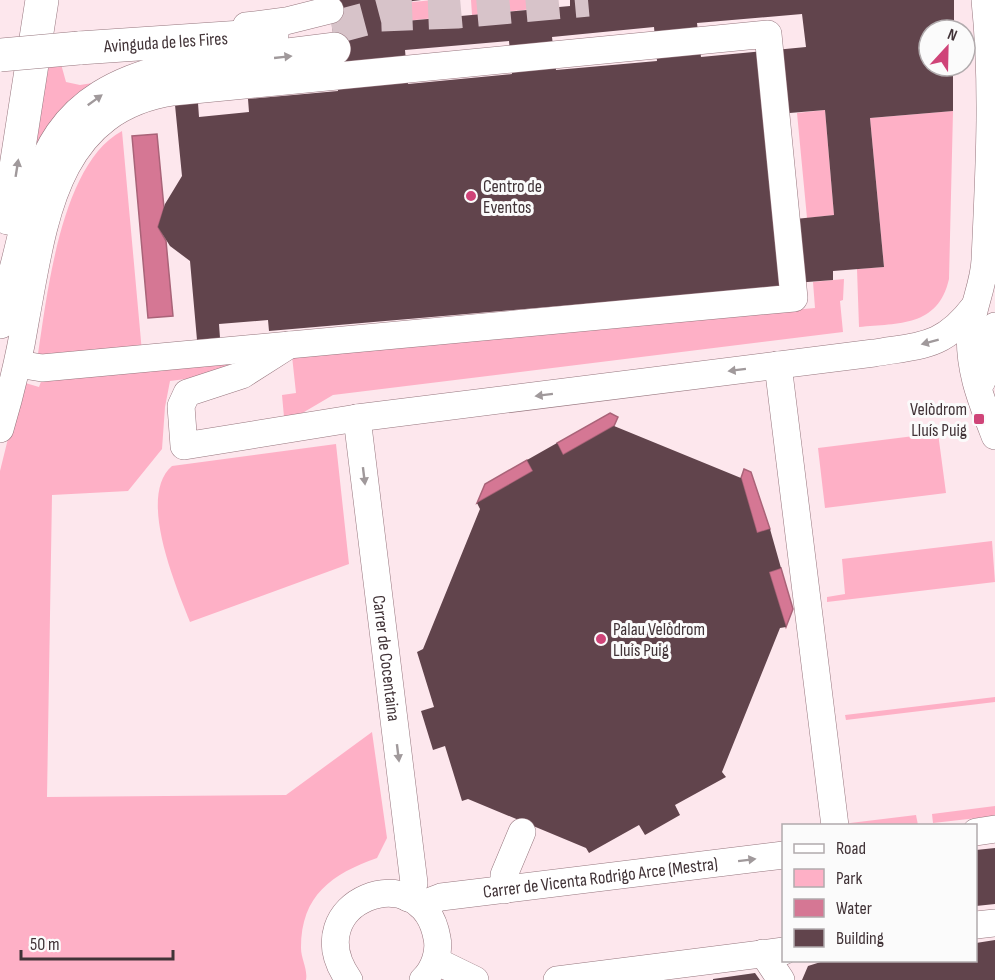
<svg xmlns="http://www.w3.org/2000/svg" width="995" height="980" font-family="'Sofia Sans Condensed',sans-serif">
<rect width="100%" height="100%" fill="#fde7ed"/>
<!-- green -->
<path fill="#feb0c6" d="M433,0L435,18L384,23L383,5Z
M471,0H532L533,9L472,15Z
M61,64L66,82L80,85L99,82C52,115 50,122 29,175L49,65Z
M825,110L834,215L807,218L797,113Z
M953,111L949,279C938,327 899,323 859,327L857,269L884,267L870,118Z
M122,131L142,352L37,361C47,297 60,164 122,131Z
M844,279L843,300L840,301L843,332L333,395L299,415L284,417L282,395L296,393L292,356L815,308L813,282Z
M254,355L201,377L170,381L165,407L162,449L128,491L52,495L47,797L286,795L372,732L387,838L377,858C332,874 301,895 301,948C301,959 308,969 306,980H0V471L22,382L39,387L43,376Z
M938,433L946,493L825,508L818,448Z
M336,444L349,564L190,622C176,586 137,496 172,466Z
M992,541L995,582L827,602V597L845,594L842,559Z
M995,697V702L846,720L845,715Z
M995,806V816L933,823L932,814Z
M916,815L918,825L912,826L842,824Z"/>
<!-- water -->
<path fill="#d57794" stroke="#a96378" stroke-width="1.5" d="M157,134L164,208L158,227L166,241L173,316L148,318L132,136Z
M610,413L618,417L614,426L563,455L557,443Z
M527,460L533,471L477,503L485,484Z
M744,469L751,472L770,529L757,533L741,478Z
M781,568L793,609L786,627L769,572Z"/>
<!-- building -->
<path fill="#61444c" fill-rule="evenodd" d="M330,0H421L383,5L384,23L570,6V0H954V30H929V66H953V111L870,118L884,267L833,271V280L782,284V287L269,331L268,320L219,324L220,338L197,340L190,261L170,246L158,227L165,204L182,176L175,105L198,103L199,117L249,112L248,99L338,91ZM802,14L806,47L701,57L697,23ZM654,27L657,61L556,70L552,37ZM509,41L512,74L408,84L405,50ZM825,110L834,215L776,221L766,115Z
M614,426L741,478L757,533L770,529L781,568L769,572L786,627L780,628L722,772L726,777L675,805L680,815L645,835L639,825L589,853L586,848L468,799L462,801L445,746L433,750L421,711L434,707L417,652L423,649L480,509L477,503L533,471L527,460L557,443L563,455Z
M995,848V904L976,906V850Z
M995,940V980H802L808,966L827,960H976V943Z
M755,973L760,980H713V979Z"/>
<g fill="none" stroke-linecap="round" stroke-linejoin="round">
<!-- major-tunnel -->
<path stroke="#d7c3c9" stroke-width="33" stroke-dasharray="33 16" stroke-linecap="butt" d="M332,28L381,15L457,12L588,0"/>
<defs>
<g id="minor">
<path d="M985,0C994,86 989,173 985,260C984,283 974,303 971,326C967,366 981,400 995,436"/>
<path d="M246,26L286,21L330,10"/>
<path d="M289,345L242,375L187,393L181,406L184,446L357,418L874,353C921,345 943,348 974,307"/>
<path d="M778,365L835,826"/>
<path d="M982,381L995,326"/>
<path id="s1" d="M357,418L414,883L408,898"/>
<path d="M0,429C11,392 20,355 26,317C44,221 55,110 173,92L768,34L794,298L42,368L18,364"/>
<path d="M976,832L995,829"/>
<path d="M504,890V875L522,832"/>
<path id="s2" d="M420,905L441,897L784,855"/>
<path d="M976,925L995,923"/>
<path d="M763,953L781,980"/>
<path d="M436,961L475,980"/>
<path d="M349,980C294,902 422,853 437,938C440,952 434,970 423,980"/>
<path d="M557,980L784,951"/>
</g>
<g id="major">
<path id="s3" d="M79,48L272,35"/>
<path d="M8,218L42,0"/>
<path d="M0,322C43,207 19,106 169,70L334,49"/>
</g>
</defs>
<!-- minor casing -->
<use href="#minor" stroke="#96767e" stroke-width="28"/>
<!-- major casing -->
<use href="#major" stroke="#96767e" stroke-width="34"/>
<!-- minor -->
<use href="#minor" stroke="#fff" stroke-width="27"/>
<!-- major -->
<use href="#major" stroke="#fff" stroke-width="33"/>
<defs>
<path id="major-bridge" d="M0,55L79,48"/>
</defs>
<!-- major-bridge casing -->
<use href="#major-bridge" stroke="#96767e" stroke-width="34" stroke-linecap="butt"/>
<!-- major-bridge -->
<use href="#major-bridge" stroke="#fff" stroke-width="33"/>
</g>
<!-- one-way arrows -->
<defs><path id="oneway-solid" d="M-6-.8H1V-3.2L6.5 0L1 3.2V.8H-6Z" transform="scale(1.5)"/></defs>
<g fill="#a0999b">
<use href="#oneway-solid" transform="translate(283 57) rotate(-6)"/>
<use href="#oneway-solid" transform="translate(95 100) rotate(-36)"/>
<use href="#oneway-solid" transform="translate(17 168) rotate(-81)"/>
<use href="#oneway-solid" transform="translate(930 342) rotate(165)"/>
<use href="#oneway-solid" transform="translate(737 370) rotate(173)"/>
<use href="#oneway-solid" transform="translate(544 395) rotate(173)"/>
<use href="#oneway-solid" transform="translate(364 476) rotate(83)"/>
<use href="#oneway-solid" transform="translate(398 753) rotate(83)"/>
<use href="#oneway-solid" transform="translate(747 860) rotate(-7)"/>
</g>
<!-- markers -->
<g fill="#cf4478" stroke="#fbfbfb" stroke-width="2">
<circle cx="471" cy="196" r="6"/>
<rect x="973" y="413" width="12" height="12" rx="3"/>
<circle cx="601" cy="639" r="6"/>
</g>
<g text-anchor="middle" dominant-baseline="central" stroke-width="6" stroke-linejoin="round" paint-order="stroke">
<!-- street labels -->
<g font-size="18" fill="#413337" stroke="#fbfbfb">
<text stroke="none"><textPath href="#s3" startOffset="87">Avinguda de les Fires</textPath></text>
<text stroke="none"><textPath href="#s1" startOffset="242">Carrer de Cocentaina</textPath></text>
<text stroke="none"><textPath href="#s2" startOffset="183">Carrer de Vicenta Rodrigo Arce (Mestra)</textPath></text>
</g>
<!-- poi labels -->
<g font-size="18" fill="#413337" stroke="#fbfbfb" text-anchor="start">
<text x="483" y="186">Centro de<tspan x="483" dy="21">Eventos</tspan></text>
<text x="967" y="409" text-anchor="end">Velòdrom<tspan x="967" dy="21">Lluís Puig</tspan></text>
<text x="613" y="629">Palau Velòdrom<tspan x="613" dy="21">Lluís Puig</tspan></text>
</g>
</g>
<!-- legend -->
<rect x="782" y="824" width="195" height="138" fill="#fbfbfb" stroke="#b1abad" stroke-width="1.5"/>
<rect x="794" y="844" width="30" height="9" fill="#ffffff" stroke="#b1abad" stroke-width="1.5"/>
<text x="836" y="854" font-size="18" fill="#413337">Road</text>
<rect x="794" y="869" width="30" height="18" fill="#feb0c6" stroke="#b1abad" stroke-width="1.5"/>
<text x="836" y="884" font-size="18" fill="#413337">Park</text>
<rect x="794" y="899" width="30" height="18" fill="#d57794" stroke="#b1abad" stroke-width="1.5"/>
<text x="836" y="914" font-size="18" fill="#413337">Water</text>
<rect x="794" y="929" width="30" height="18" fill="#61444c" stroke="#b1abad" stroke-width="1.5"/>
<text x="836" y="944" font-size="18" fill="#413337">Building</text>
<!-- north arrow -->
<g transform="translate(947 48) rotate(22)"><circle r="28" fill="#fbfbfb" stroke="#b1abad" stroke-width="1.5"/>
<path d="M0-4.5L10 22L0 15L-10 22Z" fill="#cf4478"/>
<text y="-9" font-size="16" font-weight="bold" text-anchor="middle" fill="#413337">N</text>
</g>
<!-- scale -->
<path d="M21 950v9h152v-9" fill="none" stroke="#413337" stroke-width="3"/>
<text x="30" y="950" font-size="18" fill="#413337" stroke="#fbfbfb" stroke-width="4.5" paint-order="stroke">50 m</text>
</svg>
